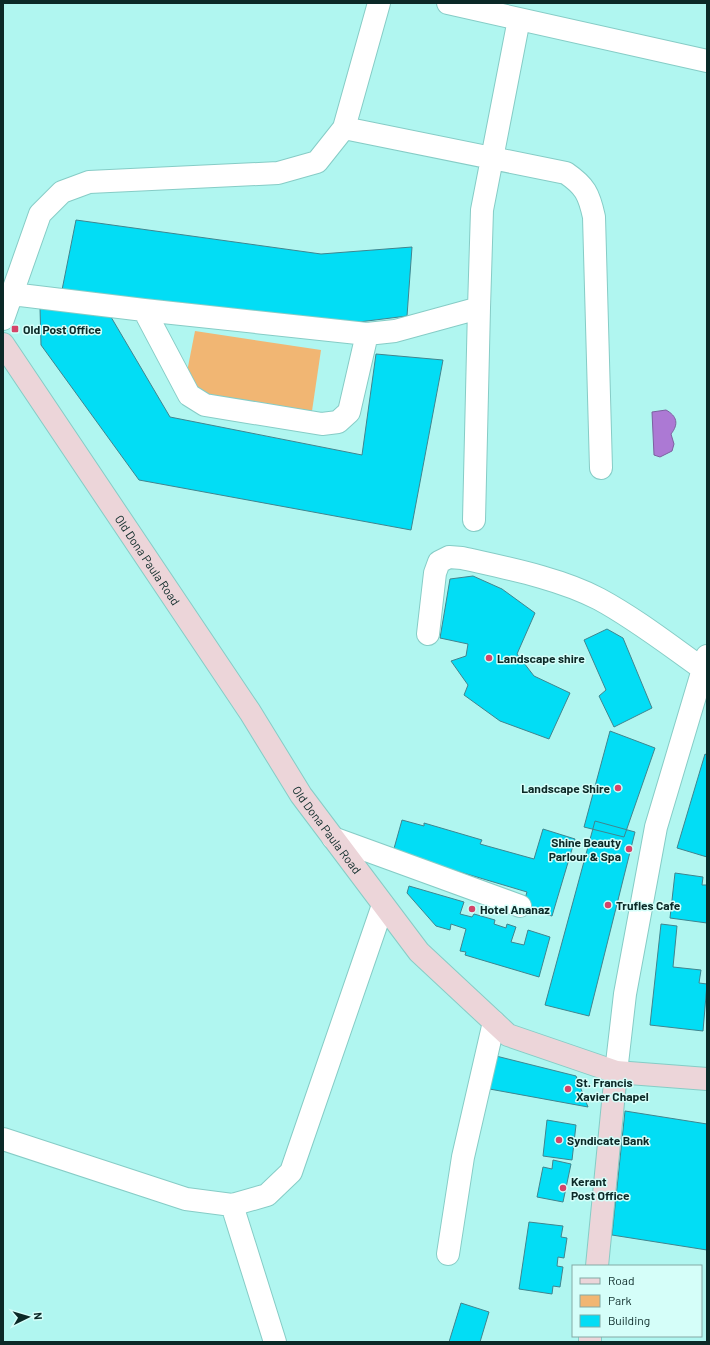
<svg xmlns="http://www.w3.org/2000/svg" width="710" height="1345" font-family="Barlow,sans-serif">
<rect width="100%" height="100%" fill="#b0f6f0"/>
<!-- green -->
<path fill="#f1b673" d="M195,331L321,350L312,411L201,395L186,377Z"/>
<!-- water -->
<path fill="#ac79d4" stroke="#7c61a0" d="M666,410C677,416 679,424 671,434L674,444L672,451L660,457L654,455L652,412Z"/>
<!-- building -->
<path fill="#02ddf5" stroke="#40858f" d="M76,220L321,254L412,247L407,316L335,325L61,295Z
M40,308L111,317L170,417L362,455L376,354L443,360L411,530L139,480L41,345Z
M473,576L502,589L535,613L517,654L534,676L570,693L549,739L500,721L464,695L468,685L451,661L466,656L468,644L440,638L450,579Z
M607,629L623,638L652,708L614,727L599,696L606,690L584,640Z
M610,731L655,748L624,837L584,827Z
M705,754L707,755V857L677,848Z
M402,820L424,826V823L482,840L480,844L534,859L543,829L575,839L552,916L522,908L527,892L393,852Z
M595,821L635,832L589,1016L545,1005Z
M675,873L703,877L702,885H707V923L670,918Z
M409,886L464,902L460,914L472,917L474,914L495,920L494,924L506,928L507,924L516,927L511,942L524,945L528,930L550,937L539,977L465,955L466,952L460,951L466,929L451,924L450,930L436,926L407,893Z
M661,924L677,926L673,967L701,970L699,983L707,984L703,1031L650,1025Z
M488,1054L576,1076L588,1107L484,1088Z
M625,1111L707,1124V1250L612,1235Z
M547,1120L576,1125L572,1160L543,1156Z
M553,1160L571,1164L563,1202L537,1197L543,1167L552,1169Z
M529,1222L563,1226L561,1237L567,1238L564,1258L558,1257L557,1266L563,1267L560,1287L553,1286L552,1294L519,1289Z
M461,1303L489,1312L480,1342H449Z"/>
<g fill="none" stroke-linecap="round" stroke-linejoin="round">
<defs>
<path id="minor" d="M448,3L707,61
M344,128L566,173C585,186 589,194 594,217L601,468
M12,294L144,310L367,334L395,331L479,308L474,520
M479,308L482,210L519,19
M144,310L189,395L205,405L322,424L338,422L349,412L367,334
M3,319L40,214L62,192L89,182L278,173L317,162L344,128L379,3
M428,634L435,573L439,562L449,557L462,558C506,568 559,578 599,599C636,619 669,645 703,669
M333,838L520,906
M3,1139L186,1199L232,1205L267,1195L291,1172L383,905
M232,1205L275,1342
M448,1254L463,1157L494,1022"/>
<path id="tertiary" d="M616,1072L625,994L656,827L707,656"/>
<g id="secondary">
<path id="s1" d="M3,344L250,712L301,795L419,952L508,1035L616,1072L707,1079"/>
<path d="M597,1266L616,1072"/>
<path d="M590,1342V1336"/>
</g>
</defs>
<!-- minor casing -->
<use href="#minor" stroke="#86ccc6" stroke-width="24"/>
<!-- tertiary casing -->
<use href="#tertiary" stroke="#86ccc6" stroke-width="24"/>
<!-- secondary casing -->
<use href="#secondary" stroke="#86ccc6" stroke-width="24"/>
<!-- minor -->
<use href="#minor" stroke="#fff" stroke-width="22"/>
<!-- tertiary -->
<use href="#tertiary" stroke="#fff" stroke-width="22"/>
<!-- secondary -->
<use href="#secondary" stroke="#ecd5d9" stroke-width="22"/>
</g>
<!-- markers -->
<g fill="#d44469" stroke="#d5fef9" stroke-width="1.5">
<rect x="11" y="325" width="8" height="8" rx="2"/>
<circle cx="489" cy="658" r="4"/>
<circle cx="618" cy="788" r="4"/>
<circle cx="629" cy="849" r="4"/>
<circle cx="608" cy="905" r="4"/>
<circle cx="472" cy="909" r="4"/>
<circle cx="568" cy="1089" r="4"/>
<circle cx="559" cy="1140" r="4"/>
<circle cx="563" cy="1188" r="4"/>
</g>
<g text-anchor="middle" dominant-baseline="central" stroke-width="3" stroke-linejoin="round" paint-order="stroke">
<!-- poi labels -->
<g font-size="12" font-weight="bold" fill="#0b2927" stroke="#d5fef9" text-anchor="start">
<text x="23" y="329">Old Post Office</text>
<text x="497" y="658">Landscape shire</text>
<text x="610" y="788" text-anchor="end">Landscape Shire</text>
<text x="621" y="842" text-anchor="end">Shine Beauty<tspan x="621" dy="14">Parlour &amp; Spa</tspan></text>
<text x="616" y="905">Trufles Cafe</text>
<text x="480" y="909">Hotel Ananaz</text>
<text x="576" y="1082">St. Francis<tspan x="576" dy="14">Xavier Chapel</tspan></text>
<text x="567" y="1140">Syndicate Bank</text>
<text x="571" y="1181">Kerant<tspan x="571" dy="14">Post Office</tspan></text>
</g>
<!-- street labels -->
<g font-size="12" fill="#0b2927" stroke="#d5fef9">
<text stroke="none"><textPath href="#s1" startOffset="260">Old Dona Paula Road</textPath></text>
<text stroke="none"><textPath href="#s1" startOffset="584">Old Dona Paula Road</textPath></text>
</g>
</g>
<!-- border -->
<rect width="710" height="1345" fill="none" stroke="#0b2927" stroke-width="8"/>
<!-- legend -->
<rect x="572" y="1265" width="130" height="72" fill="#d5fef9" stroke="#84a9a5"/>
<rect x="580" y="1278" width="20" height="6" fill="#ecd5d9" stroke="#84a9a5"/>
<text x="608" y="1285" font-size="12" fill="#0b2927">Road</text>
<rect x="580" y="1295" width="20" height="12" fill="#f1b673" stroke="#84a9a5"/>
<text x="608" y="1305" font-size="12" fill="#0b2927">Park</text>
<rect x="580" y="1315" width="20" height="12" fill="#02ddf5" stroke="#84a9a5"/>
<text x="608" y="1325" font-size="12" fill="#0b2927">Building</text>
<!-- north arrow -->
<g transform="translate(28 1317) rotate(85)" stroke="#d5fef9" stroke-width="3" paint-order="stroke">
<path d="M0-3L7 15L0 10L-7 15Z" fill="#0b2927"/>
<text y="-6" font-size="11" font-weight="bold" text-anchor="middle" fill="#0b2927">N</text>
</g>
</svg>
